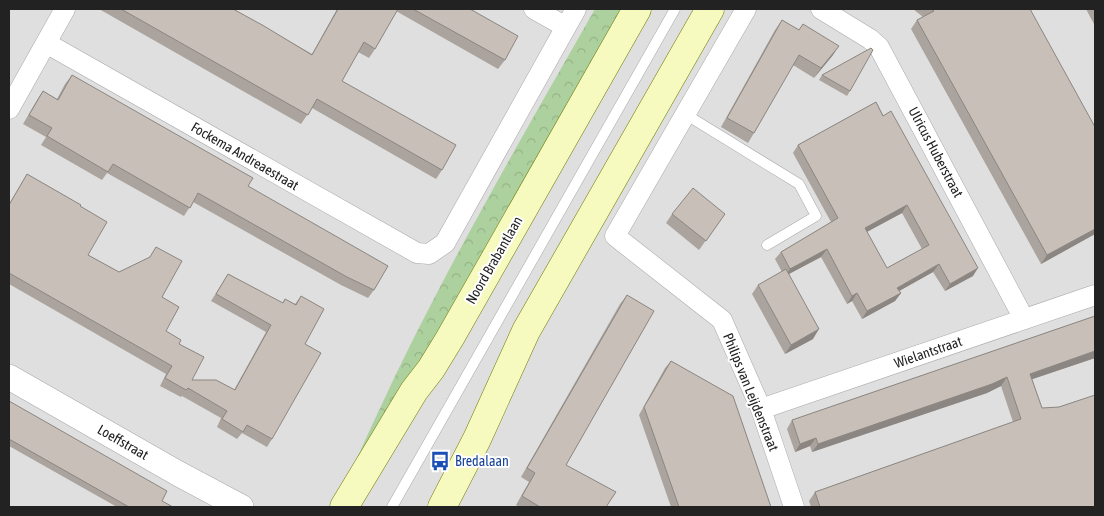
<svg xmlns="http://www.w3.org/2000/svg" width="1104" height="516" font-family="'Asap Condensed',sans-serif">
<defs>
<pattern id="forest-crowns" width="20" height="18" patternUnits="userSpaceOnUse" patternTransform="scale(1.25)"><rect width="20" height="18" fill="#add19e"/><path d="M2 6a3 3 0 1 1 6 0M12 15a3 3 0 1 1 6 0" fill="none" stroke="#95b388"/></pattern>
</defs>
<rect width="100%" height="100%" fill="#f2efe9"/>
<!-- residential -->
<path fill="#e0dfdf" d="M9,9H1095V507H9Z"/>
<!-- forest -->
<path fill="url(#forest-crowns)" d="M595,9H629L448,324L347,480C372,425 397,370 425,316C478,212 537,111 595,9Z"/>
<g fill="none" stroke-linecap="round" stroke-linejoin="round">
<defs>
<path id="service" d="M685,114L799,184L816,216L767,245
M392,507L675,9"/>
<path id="minor" d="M534,9L566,27
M746,9L615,236L722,320L761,409L794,507
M821,9L870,39L879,47L1024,319
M46,43L417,253L429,254L445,243L576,9
M9,109L65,9
M761,409L1095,295"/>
<path id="tertiary" d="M9,377L179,474L241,507"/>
<path id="secondary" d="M344,507L414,391L431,369L450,338L637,9
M442,507L477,439L526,331L710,9"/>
</defs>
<!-- service casing -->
<use href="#service" stroke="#a9a9a9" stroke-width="11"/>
<!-- minor casing -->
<use href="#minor" stroke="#a9a9a9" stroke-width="21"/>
<!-- tertiary casing -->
<use href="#tertiary" stroke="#a9a9a9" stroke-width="26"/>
<!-- secondary casing -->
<use href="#secondary" stroke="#707d05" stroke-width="29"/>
<!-- service -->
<use href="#service" stroke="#fff" stroke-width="10"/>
<!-- minor -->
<use href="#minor" stroke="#fff" stroke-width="20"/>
<!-- tertiary -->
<use href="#tertiary" stroke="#fff" stroke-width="25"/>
<!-- secondary -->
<use href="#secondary" stroke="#f7fabf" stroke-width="28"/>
</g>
<!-- wall -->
<path fill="#aba49e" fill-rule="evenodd" d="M99,9H233L312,54L337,9H470L505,60L498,69L396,11L375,49L369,58L358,52L342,81L442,170L436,179L312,108L301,124Z
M913,9H1030L1095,234L1041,264L911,29L917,20L923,17Z
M1086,9H1095V26Z
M782,20L799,30L803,24L833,55L814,78L793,65L754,133L748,143L721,127L775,30Z
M72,75L248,186L374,290L368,298L341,285L193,202L184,216L107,173L102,180L41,145L46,137L23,124L37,100L43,91L57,99L65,84Z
M822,75L850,91L847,96L819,80Z
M876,102L973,276L945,291L933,272L899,291L901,293L895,301L862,319L852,301L847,304L821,257L789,274L813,339L785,354L752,294L758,285L782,272L775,259L781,252L831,222L793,153L798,145ZM902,213L922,249L887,268L867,232Z
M27,174L80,206L88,255L119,272L149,258L156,247L166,331L179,344L192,380L234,390L266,332L211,301L228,274L282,303L285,299L295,304L301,296L305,344L272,439L267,447L242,433L237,439L217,427L221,418L182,396L181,397L160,386L166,374L9,284V204Z
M672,214H725L699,250L666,223Z
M627,295L566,465L606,507H519L516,505L529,482L521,477L620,304Z
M1095,316V358L1032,379L1042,408L1095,507H811L809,501L815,492L1013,422L1001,386L987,393L812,452L810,446L795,452L787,429L792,420Z
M671,361L771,507H671L639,415L665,368Z
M9,401L162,501L173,507H117L9,446Z"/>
<!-- shaded-wall -->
<path fill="#8b8681" d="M839,46L833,55L814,78L821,68Z
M907,205L902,213L859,236L865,228Z
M1095,229V234L1041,264L1047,255Z
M827,249L821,257L785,276L790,269Z
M939,264L933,272L892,295L897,288Z
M978,268L973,276L945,291L950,284Z
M857,293L852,301L847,304L852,296Z
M901,293L895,301L862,319L867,311Z
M819,329L813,339L785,354L791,345Z
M1095,351V358L1024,382L1030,374Z
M1007,377L1001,386L987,393L812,452L818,444Z
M816,438L810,446L795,452L800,444Z"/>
<!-- building -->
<path fill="#c7bfb8" stroke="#8b8681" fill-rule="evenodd" d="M121,9H233L264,26L312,55L338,9H398L375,49L364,42L342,81L456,145L442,170L317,99L308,115Z
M413,9H470L518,36L505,60Z
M931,9H1030L1095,127V229L1047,255L917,20L934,11Z
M782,20L799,30L803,24L839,46L821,68L799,55L754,133L727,118Z
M871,48L873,50L850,91L822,75Z
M72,75L253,178L248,186L388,266L374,290L347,277L198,193L190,208L113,164L108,172L47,136L52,128L29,115L43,91L58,100Z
M876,102L883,116L891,111L978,268L950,284L939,264L897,288L901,293L867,311L857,293L852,296L827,249L790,269L781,252L838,218L798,145ZM907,205L929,245L887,268L865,228Z
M27,174L81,205L80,206L107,222L88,255L119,272L150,257L156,247L182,261L162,297L179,307L166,331L181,340L179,344L204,357L192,380H216L235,390L271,325L216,294L228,274L283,303L285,299L296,305L301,296L324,309L305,344L321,353L272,439L247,425L243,432L222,419L227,411L188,388L186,390L165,378L172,366L9,273V205Z
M693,188L725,214L706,241L672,214Z
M786,269L819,329L791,345L758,285Z
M627,295L654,311L566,465L616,492L606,507H540L522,496L535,473L527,468Z
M1095,316V351L1030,374L1042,408L1059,407L1095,395V507H820L815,492L1021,419L1007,377L992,384L818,444L816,438L800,444L792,420Z
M671,361L733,396L771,507H679L644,407Z
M9,401L167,491L162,501L173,507H129L9,439Z"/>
<!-- icons -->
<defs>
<symbol id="bus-bare" viewBox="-9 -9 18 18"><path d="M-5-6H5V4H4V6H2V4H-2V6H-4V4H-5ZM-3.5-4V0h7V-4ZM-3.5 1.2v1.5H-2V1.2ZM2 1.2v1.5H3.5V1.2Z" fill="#1a4fb4" stroke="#fff" stroke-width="2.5" paint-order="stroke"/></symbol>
</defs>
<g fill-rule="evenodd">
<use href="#bus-bare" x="426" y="447" width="28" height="28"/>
</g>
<g text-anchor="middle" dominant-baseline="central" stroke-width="4" stroke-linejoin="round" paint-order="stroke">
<!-- street labels -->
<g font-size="14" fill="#222" stroke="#fff">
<text transform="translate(936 152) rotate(62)">Ulricus Huberstraat</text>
<text transform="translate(245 156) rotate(30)">Fockema Andreaestraat</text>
<text transform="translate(494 260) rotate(-60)">Noord Brabantlaan</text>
<text transform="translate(928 352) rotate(-19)">Wielantstraat</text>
<text transform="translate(751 392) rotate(68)">Philips van Leijdenstraat</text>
<text transform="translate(123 442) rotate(30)">Loeffstraat</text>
</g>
<!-- transit labels -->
<g font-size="14" fill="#164399" stroke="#fff" text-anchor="start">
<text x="455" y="461">Bredalaan</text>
</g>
</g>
<!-- border -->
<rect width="1104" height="516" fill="none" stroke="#222222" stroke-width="20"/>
</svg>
